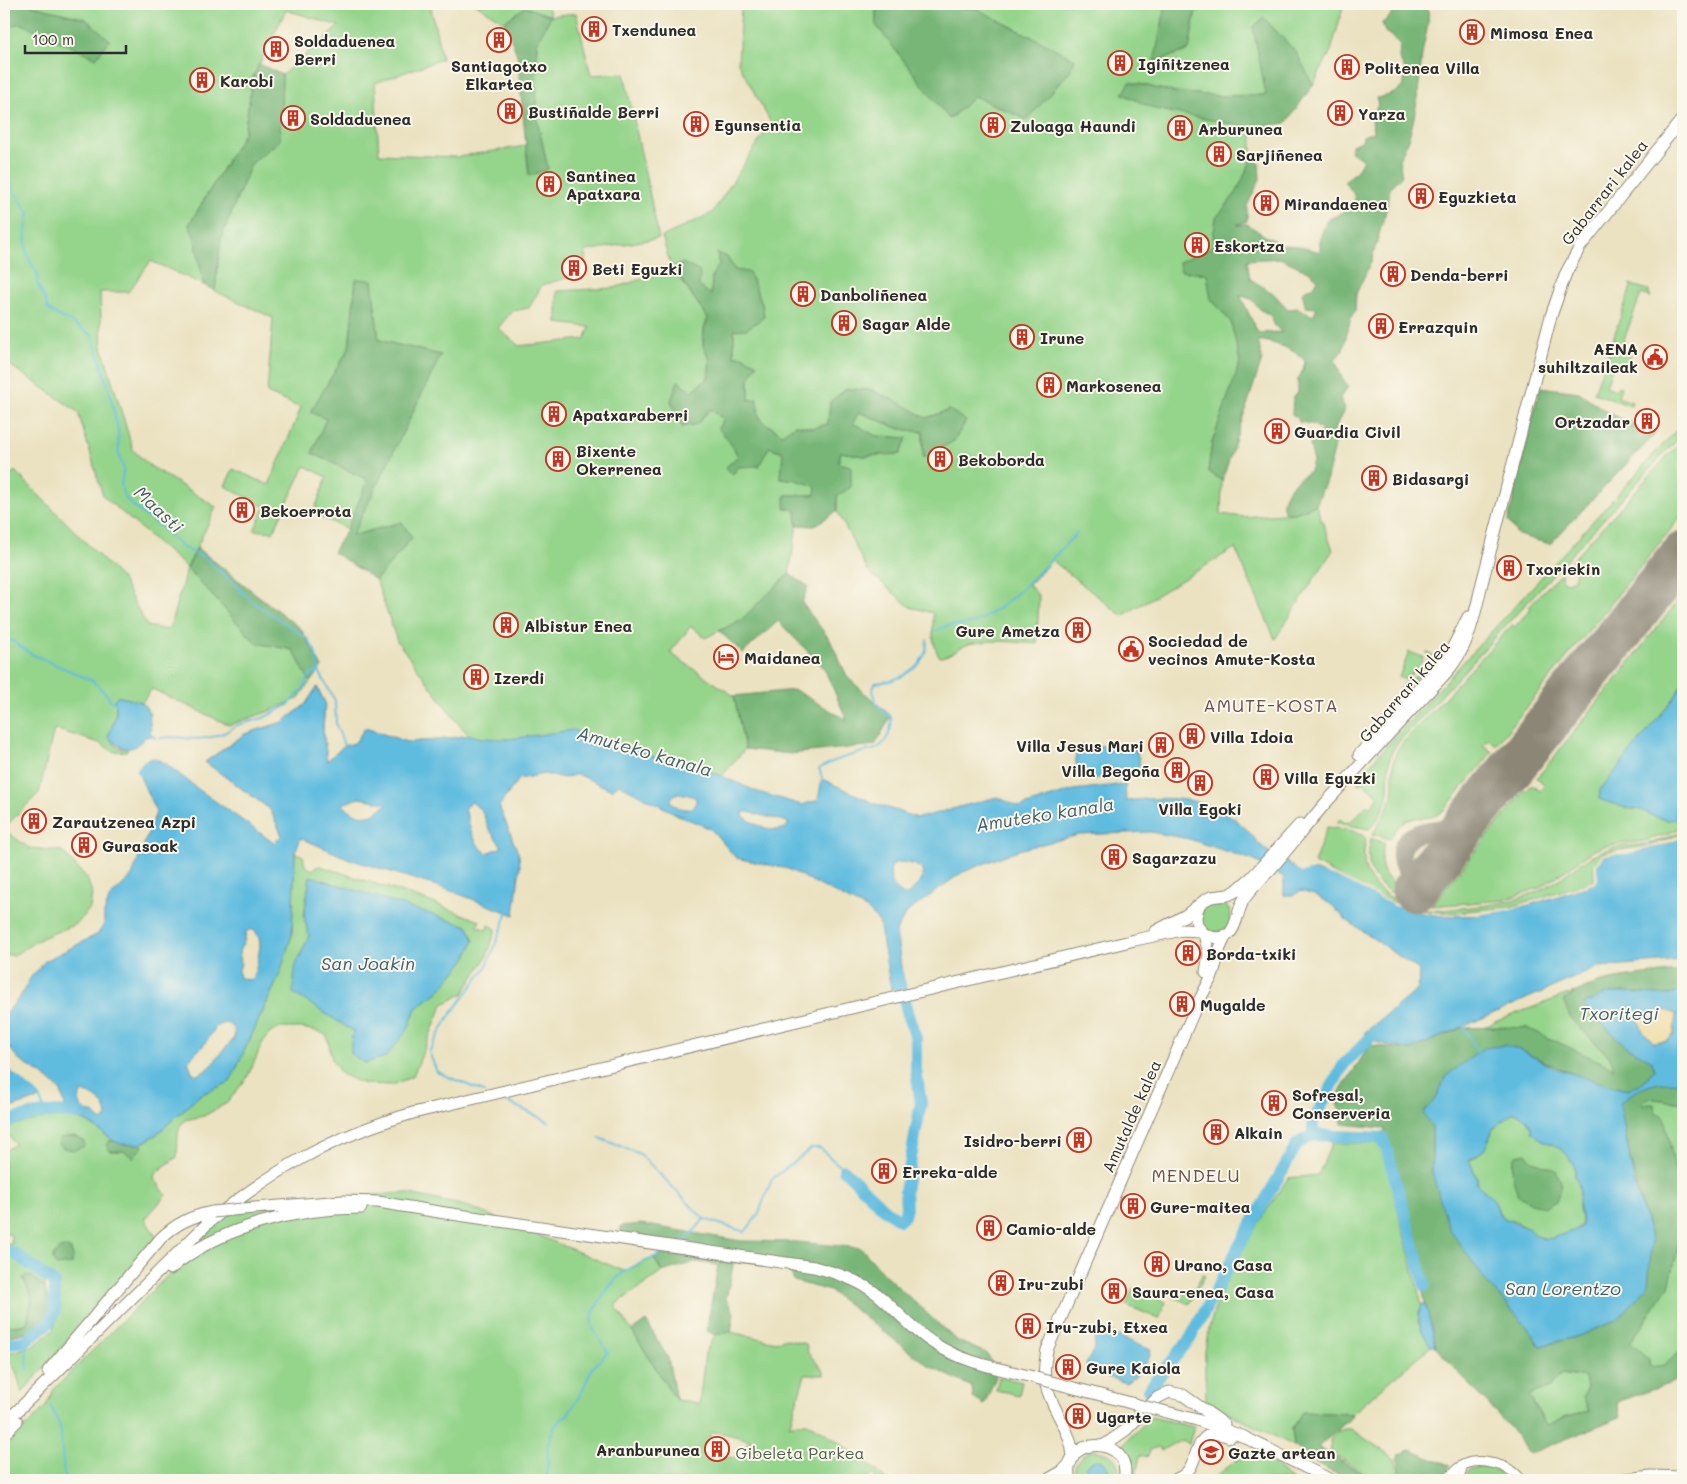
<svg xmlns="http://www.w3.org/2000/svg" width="1687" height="1484" font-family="Mali,sans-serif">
<rect width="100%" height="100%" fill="#fbf7ec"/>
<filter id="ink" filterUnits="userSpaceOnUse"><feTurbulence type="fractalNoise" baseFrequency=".02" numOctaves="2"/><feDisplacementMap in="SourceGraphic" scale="10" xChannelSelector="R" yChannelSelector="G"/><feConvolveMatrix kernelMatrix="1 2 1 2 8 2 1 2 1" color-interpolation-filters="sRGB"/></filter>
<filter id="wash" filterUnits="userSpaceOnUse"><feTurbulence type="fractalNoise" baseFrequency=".0096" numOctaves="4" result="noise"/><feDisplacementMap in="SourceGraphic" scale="20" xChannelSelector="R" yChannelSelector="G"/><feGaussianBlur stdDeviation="1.12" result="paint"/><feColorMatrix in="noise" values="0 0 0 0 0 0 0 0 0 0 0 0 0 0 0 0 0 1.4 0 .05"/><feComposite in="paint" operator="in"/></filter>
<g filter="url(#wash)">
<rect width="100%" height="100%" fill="#ebe2c1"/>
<!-- green -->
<path fill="#94d48b" stroke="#60805b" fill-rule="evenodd" d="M25,4H433L431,8L442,59L375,83L379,154L456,157L526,146L529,175L548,169L536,115L537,42L551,16L525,7L504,22L476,4H547L551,16L576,13L591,75L624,73L659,238L586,251L584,273L542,285L529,308L512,311L498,328L519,346L585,339L590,327L557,323V291L614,288L672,269L662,237L712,213L771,123L738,63L741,7L755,4H876V25L950,119L974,96L1027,120L977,9L917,4H1166L1155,62L1189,50L1195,14L1210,4H1344L1331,51L1313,85L1296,52L1253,27L1267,95L1219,96L1173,92L1131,82L1123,94L1155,109L1252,128V158L1237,192L1216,218L1212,247L1181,271L1207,274L1211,299L1231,322L1241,362L1212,443L1208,471L1222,481L1221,514L1243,517L1295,513L1316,505L1333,550L1275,639L1235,548L1122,616L1052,560L1029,585L1039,596L1037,644C1013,642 993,639 969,644C959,647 949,657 940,657C931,646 933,627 933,613L910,607L868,571L837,511L838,463L841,452L863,456L900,454L907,438L876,436L852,423L859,412L900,429L923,432V458L950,410L926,418L872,390L846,389L830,402L828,424L814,428L795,425L782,434L765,423L759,416L757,400H749V379L742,356H734V330L762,303L755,288L735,270L727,257L717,253L719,265L712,275L711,296L673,269L708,318L704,329L703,345L710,360L708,378L692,391L678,381L671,401L682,427L697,424L710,409L724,419L718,428L728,439L738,456L732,475L738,467L769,447L783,452L781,478L796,480L816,486L815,495H786L796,510L797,525L789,574L742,619L705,638L691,626L670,653L734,696L745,749L722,776L686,763L349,781L282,835L270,809L205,762L245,734L283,722L305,705L317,687L325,703L323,729L327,761L344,746L355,743L365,728L407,742L440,740L469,735L457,722L397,641L376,580L412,538L402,522L351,536L440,355L378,340L356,279L349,348L311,412L326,419L312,453L368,480L347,529L325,519L314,511L327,477L305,466L273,532L254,530L265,507L225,486L233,469L269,485L301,408L267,393L273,318L215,291L221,238L251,164L280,140L282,75L339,26L286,10L253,77L244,133L189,225L195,238L204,285L151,261L128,292H100L102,347L133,450L150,466L216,507L187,568L256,643L293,650L310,682L298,699L267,712L229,725L152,689L142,702L117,696L115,719L108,737L118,748L128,749L127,751L114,752L100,743L54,729L39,793L4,828V480L15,471L121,578L147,626L169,630L187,568L103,496L78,412L4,361V30L23,21L86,19Z
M1629,284L1648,290L1651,297L1641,294L1620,350L1631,354L1624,370L1613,366L1606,386L1616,390L1618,386L1621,387L1618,397L1632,402L1630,406L1594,393L1631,287H1632Z
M1681,425L1683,427V436L1669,448L1396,745C1386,760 1389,774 1388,791C1387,804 1379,821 1369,829L1337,823L1340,819L1345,823L1351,821L1367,805L1370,807L1379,796L1363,783L1358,784V777Z
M1683,441V514L1496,745L1489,739L1483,745L1492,752L1445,809C1428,824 1419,813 1405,821C1398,825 1394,833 1389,839L1373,834C1380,821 1389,808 1392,794C1395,776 1389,764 1399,747L1512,625L1515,627L1531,608L1529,606L1561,573L1562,580L1567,582L1574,579C1578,572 1574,566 1566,567L1671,452Z
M1683,595V682L1675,697L1600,790L1625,808L1642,810L1653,816L1668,820L1681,818L1683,816V826L1668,834L1644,841L1604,846L1593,851L1541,887L1504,900L1431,906L1525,790L1526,791L1532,785L1540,791L1545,785L1537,778Z
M1409,652L1423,657L1421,663L1406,680L1399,677Z
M1427,652L1433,656L1432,661L1373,726L1374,722L1384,712L1389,702L1397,695L1402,685L1422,671L1428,659Z
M1327,827L1334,828L1335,827C1345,830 1359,830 1366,839C1361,864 1364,880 1387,895C1396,900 1405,905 1415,908C1429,912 1445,910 1460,908C1493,905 1519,902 1548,886C1567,875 1585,857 1606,850C1620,845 1637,846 1651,843C1663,840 1673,835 1683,830V833L1652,845L1603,853L1594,865V880L1591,882L1510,907L1466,911L1465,912C1407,918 1364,888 1314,863Z
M4,830L29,848L62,851L87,878L92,893L90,908L78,923L42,938L14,955H4Z
M1371,838L1385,844C1371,875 1397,886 1418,904C1383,892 1361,879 1371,838Z
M295,852L303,856L305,866L313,870L316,867L321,866L425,900L480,921L477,926L486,930L489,925L496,929L487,956L463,994L443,1004L413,1076L393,1085L364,1084L341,1074L332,1059L327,1036L320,1032L301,1028H280L270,1033L263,1042L247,1078L227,1103L204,1116L185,1120L180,1126L178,1134L177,1157L158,1171L154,1178L166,1195L145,1219L156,1237L22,1393L16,1371L5,1354L35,1345L53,1330L61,1308L55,1280L15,1249L4,1248V1244H12L10,1234L4,1233V1152L15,1144L9,1136L4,1139V1128C28,1122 60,1111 85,1121C95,1125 105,1134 114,1141H109L110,1151H124L129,1153L143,1147L141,1144L157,1134L200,1095L230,1082L279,976L292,934ZM310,876L465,960L439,991L416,1008L408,1029L351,1043L353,1031L336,1020L295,967L309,936L304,916Z
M1201 917a15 15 0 1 1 30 0a15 15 0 1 1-30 0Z
M1574,992L1564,1001L1571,1019L1610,1057L1615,1069L1527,1028L1484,1027L1504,1018Z
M1648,1098L1683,1103V1199L1680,1195L1655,1112V1107L1641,1104Z
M1513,1113C1522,1113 1527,1121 1532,1127V1132C1549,1143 1578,1151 1575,1176L1578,1181L1580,1192L1579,1206L1582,1215L1581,1225L1575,1231L1549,1239L1535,1236L1532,1232L1516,1222L1506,1219L1500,1214L1494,1200L1477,1184V1178L1469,1161L1485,1149L1493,1129Z
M1332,1143H1381L1422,1305L1418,1322L1431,1346L1352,1414L1302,1412L1292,1429L1294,1446L1206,1402C1206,1386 1204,1368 1205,1352C1211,1291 1255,1229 1288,1178L1318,1175Z
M405,1193L470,1207L624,1271L654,1258L662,1272L615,1305L677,1400L693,1402L699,1405L705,1353L715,1335L731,1332L776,1342L783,1339L806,1344L808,1353L824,1371V1375H805L789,1426L797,1423H807L821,1430L873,1467L886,1480H876L874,1475L859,1480H4V1449L46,1406L54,1389L170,1273L245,1195L260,1203ZM711,1432C724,1432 737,1437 750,1440L734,1458L708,1455Z
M1683,1226V1349L1665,1365L1650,1367L1630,1343L1669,1286Z
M4,1254L18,1259L44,1280L45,1288L31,1276L23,1278L32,1298L27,1323L17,1326L4,1325Z
M1202,1275L1205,1276L1189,1304L1173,1297L1178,1289L1192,1294Z
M1133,1288L1166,1302L1159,1319L1126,1305Z
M1562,1374L1585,1378L1587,1387L1583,1397L1589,1411L1567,1416L1546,1426L1529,1395L1550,1387Z
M999,1377L1022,1382L1019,1395L996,1390Z
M1151,1417L1194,1427L1189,1444L1182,1440L1162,1450L1158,1447L1149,1450L1148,1457L1140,1455L1136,1477L1144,1478L1143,1480H1132L1133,1472L1129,1457L1121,1446Z
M1344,1429H1351L1394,1458L1399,1469L1395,1480H1374L1331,1452L1330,1440L1337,1432Z
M1093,1450C1114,1454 1120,1459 1119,1480H1105C1113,1469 1104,1456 1091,1462L1085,1473L1089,1480H1076C1071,1465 1079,1455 1093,1450Z
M1241,1451L1264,1458L1293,1480H1211L1237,1460Z
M1482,1466L1506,1474L1511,1480H1465L1464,1476L1468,1470Z"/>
<!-- forest -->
<path fill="#77b677" stroke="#517051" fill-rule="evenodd" d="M4,4H25L86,19L110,40L96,58L20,23L4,30Z
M876,4H917L977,9L1075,59L1070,71L1027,120L975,96L949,119L876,25Z
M1166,4H1210L1195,14L1189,50L1154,62Z
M1397,4H1421L1428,9C1430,25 1424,39 1422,55C1418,90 1417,127 1399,159L1402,176L1394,183L1389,191L1387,207L1371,262L1356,294L1355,311L1351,317L1343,350L1335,359L1341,376L1348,387L1340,398L1345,408L1334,430L1335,446L1327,478L1316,505L1295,513H1285C1276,495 1297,479 1310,471L1313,461L1310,445L1322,430L1312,424L1299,422L1298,418L1292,415L1293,396L1298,393V379L1303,370L1305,361C1293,348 1276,343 1258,340L1262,360L1222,481L1208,471L1212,443L1240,362L1231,322L1211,299L1207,274L1181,271L1179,262L1212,247L1216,218L1237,192L1252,158L1259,163L1260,179L1247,206V221L1237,225L1247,224L1265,236L1283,245L1299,246L1320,252V238L1327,220C1336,216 1359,208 1354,195C1352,190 1347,186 1344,181L1355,173L1363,160L1350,151L1352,145L1362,141L1363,136L1373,132L1372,116L1378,105L1376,98C1388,96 1396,94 1404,85L1405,69L1399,59L1400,45L1394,38L1385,32L1382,23L1389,18ZM1280,258L1310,272L1318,279L1314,286L1302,292L1306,307L1317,308L1313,316L1298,308L1288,309L1273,293L1250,279L1247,260ZM1240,295L1251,299L1261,310L1270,315L1275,326L1282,332L1258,333Z
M525,7L551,16L537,42L536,115L548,169L529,176L517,54L504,22Z
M1264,18L1296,52L1313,85L1286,123L1252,128L1155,109L1123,94L1130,82L1173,92L1219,96L1266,95L1253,27Z
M259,64L282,75L280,140L251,164L221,238L215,291L204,285L195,238L189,225L244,133L253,77Z
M717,253L727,257L735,270L749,272L762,303L764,317L747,329L734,330V356H742L757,364L749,379V400L757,399L759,417L765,423L782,434L795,425L814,428L828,424L830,402L846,389L872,390L904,405L926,418L950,410L966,421L954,441L923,458V432L900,429L859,412L853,423L876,436L907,438L900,454L863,456L841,452L838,463L851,466V487L837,496V511L814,526L797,525L796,510L785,508V495H815L816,486L796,480L781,478L783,452L769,447L759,466L738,467L732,475L726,467L738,456L728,439L718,428L724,419L710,409L697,424L682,427L671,401L678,381L692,391L708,378L710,360L703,345L704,329L708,318L673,268L683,263L700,272L699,286L711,295L712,275L719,265Z
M356,279L372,280L379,340L441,355L352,536L402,522L412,538L376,580L333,552L347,529L368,480L312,453L326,419L310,412L349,348Z
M1540,387L1579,392L1607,412L1655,434L1550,544L1518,535L1508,521Z
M197,548L301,629L322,667L310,682L293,650L256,643L187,568Z
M789,574L808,586L802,603L830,640L848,678L891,716L875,745L790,754L745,749L734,696L795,690L847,720L824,668L778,621L743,653L719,631L742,619Z
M1669,972H1683V990L1670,995L1622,992L1604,994L1583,1005L1626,1046L1652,1061L1654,1070L1640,1085L1666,1081L1683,1084V1103L1648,1098L1642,1104H1655V1112L1664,1116L1680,1195L1683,1199V1226L1669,1286L1630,1343L1649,1359L1650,1367L1665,1365L1683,1349V1376L1677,1381L1617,1402L1620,1417L1529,1454L1512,1430L1436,1348L1384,1128L1342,1124L1337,1096L1370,1045L1410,1050L1461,1028L1503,1027L1527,1028L1614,1068L1610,1057L1571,1019L1563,1001C1591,977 1635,977 1669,972ZM1520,1050C1555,1067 1590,1083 1628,1090L1630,1094L1620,1103C1627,1150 1638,1195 1652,1240L1617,1320L1579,1336L1540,1346L1528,1328L1487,1283L1432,1173V1127L1423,1112L1436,1099L1446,1076ZM1562,1374L1585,1378L1587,1387L1583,1397L1589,1411L1567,1416L1546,1426L1529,1395L1550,1387Z
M75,1136L84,1141V1146C74,1152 68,1150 58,1145L59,1138Z
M109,1141H114L121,1144H141L143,1147L133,1157L124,1151H110L106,1145Z
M1526,1153L1531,1160L1556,1170L1562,1185L1556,1201L1545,1207L1531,1203L1518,1195C1513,1180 1509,1169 1516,1155Z
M641,1224L741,1241L797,1242L861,1248L883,1273L956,1340L988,1354L996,1377L984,1405L973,1398L972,1387L929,1366L830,1291L794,1281L787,1263L735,1256L726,1299L734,1313L731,1332L715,1335L707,1331C709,1308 715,1287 718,1265L694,1262L662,1272L654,1258L681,1248L620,1239L621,1226Z
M65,1247L71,1250L73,1257L72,1264L56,1266L53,1260V1256L58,1250Z
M26,1275L31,1276L45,1288L51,1310L45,1322L34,1331L4,1337V1325L17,1326L27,1323L32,1298L23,1278Z
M646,1321L668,1358L676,1400L632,1331Z
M1302,1412L1352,1414L1353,1416L1318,1447L1373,1480H1352L1323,1468L1294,1446L1292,1429Z
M1410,1450L1450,1466L1443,1480H1396C1400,1473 1401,1466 1397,1459L1399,1454Z"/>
<!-- sand -->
<path fill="#eeda9e" stroke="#8c8264" d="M1666,1010L1676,1013L1674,1035L1667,1041L1654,1043L1642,1030L1638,1019L1642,1014Z"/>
<!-- water -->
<path fill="#61bcdf" stroke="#467485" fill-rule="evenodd" d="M1683,682V816L1681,818L1668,820L1653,816L1642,810L1625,808L1599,799L1600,790L1675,697Z
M317,687L325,703L323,729L327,761L344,746L355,743L365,728L407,742L438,740L470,735L482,738L509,739L573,730L655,757L686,763L722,776L758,792L802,805L818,800L822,779L876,804L918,818L997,797L1020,807L1074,790L1125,784L1126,801C1165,796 1207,796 1239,822C1249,830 1256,842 1266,850C1278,858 1289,862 1301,873C1306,871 1311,870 1316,871C1351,878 1380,904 1415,911C1479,926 1535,903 1594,884L1597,880V865L1604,855C1632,854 1658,849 1683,837V960L1599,967L1410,1050L1379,1043L1364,1033L1418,989L1419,970L1345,919L1332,905L1317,896L1301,891L1293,895H1284V877L1255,861L1189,839L1151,832L1079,835L1018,850L961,873L906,913L896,931L904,988L891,989L879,922L868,910L788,869L736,858L711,829L678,815L619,784L612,790L577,774L565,778L544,774L519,779L499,806L519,855L520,867L514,915L443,888L352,860L301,838L295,852L292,934L279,976L230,1082L200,1095L157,1134L141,1144H121L114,1141L86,1121L68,1117L61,1091L42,1074L20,1061L8,1046L4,1040V1020L7,1012L20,997L31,977L45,961L98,934L104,924V913L110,897L132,876L156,812L137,770L144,761L154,758L165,763L198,789L274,843L282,835L270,809L205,762L245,734L283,722L305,705ZM675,794C683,794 689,794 696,798C697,814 675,810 670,800ZM359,798L387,803C372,819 358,820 342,804ZM472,802L482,811L489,829L502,847L487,853C472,844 469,824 465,807ZM748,812L788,822L787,827C775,835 753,824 743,816V812ZM898,862C907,862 920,864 924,873L919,883L908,895H904C901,893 896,890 894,886C889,878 887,865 898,862ZM251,929L256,932C258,936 260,940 260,944C260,949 255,974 253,978L248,980L241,978C236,970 240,970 241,963C241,959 239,954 239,951L244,942L246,932ZM226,1022L234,1029C234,1032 235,1035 234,1037C233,1041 229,1044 226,1047C214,1059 215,1067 197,1075L192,1072L188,1061L203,1046L216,1027ZM81,1092C94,1094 106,1104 107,1116L103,1121L97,1118L95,1114L82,1109L79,1100Z
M117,696L142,702L149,712L151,736L145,737C133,754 121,750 108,737C112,726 120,712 114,700Z
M1128,745L1134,747L1139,758L1140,766C1131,776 1095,778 1082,780L1077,774L1075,750L1080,746Z
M310,876L468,926L474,941L465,960L439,991L416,1008L408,1029L386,1057L365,1063L351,1054V1043L353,1031L293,993L295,967L309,936L304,916Z
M1683,990V1084C1662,1078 1636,1088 1620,1103L1634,1182L1652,1240L1648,1286L1617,1320L1579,1336L1540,1346L1528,1328L1487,1283L1449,1228L1432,1173V1128L1423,1112L1436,1099L1446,1076L1484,1048L1505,1045L1520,1050L1555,1068L1614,1087L1628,1090L1640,1085L1654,1070L1652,1061L1626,1046L1583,1005L1604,994L1622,992L1670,995ZM1666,1010L1676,1014L1674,1035L1667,1041L1654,1043L1642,1030L1638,1019L1643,1014ZM1513,1113C1522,1113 1527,1121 1532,1127V1132C1546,1147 1559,1140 1571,1161C1575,1167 1576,1169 1575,1176C1583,1189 1578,1194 1579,1207C1579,1213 1585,1220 1581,1226C1577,1231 1572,1231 1567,1233C1548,1239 1544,1244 1528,1228C1524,1228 1503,1218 1500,1215C1497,1211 1497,1204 1494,1200C1490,1194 1482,1190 1477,1184V1178L1469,1160L1485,1149L1493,1129Z
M4,1066L38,1095L41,1098L4,1110Z
M1425,1302L1436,1346H1431C1423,1335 1411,1314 1425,1302Z
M1099,1328L1151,1350C1148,1365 1138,1375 1126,1383L1088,1371L1086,1363L1095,1349L1094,1334Z
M1086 1471a11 11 0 1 1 22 0a11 11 0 1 1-22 0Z"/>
<!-- pier -->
<path fill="#ebe2c1" d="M1683,834V837L1681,838L1661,846L1627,854L1604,855L1597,865L1598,880L1594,884L1511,910L1478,915H1439L1414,911L1395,906L1340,879L1315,870L1301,873L1290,863L1292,861L1302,870L1315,868L1341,877L1398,905L1421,911L1454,914L1478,912L1511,908L1593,881L1595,879L1594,864L1603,853L1627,851L1660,844Z"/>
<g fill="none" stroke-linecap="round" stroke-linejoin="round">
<!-- stream -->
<path stroke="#61bcdf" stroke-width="2" d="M4,170L14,191L29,213C24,233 23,258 38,274L37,283L45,299L47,308C53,315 63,317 71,322C79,327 84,331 92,335L109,389L118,430L119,457L124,468L121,483L124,497L141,513L162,528L182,547L207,559L253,602L307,638L315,650L319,671L335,701L336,724L345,748
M936,631C949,621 967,628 980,620C1018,599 1047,563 1077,533
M4,639L13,641L31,654L93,681L107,695L111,701L118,705
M149,732L155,738
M160,738L173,737L197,739L212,737L226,732L237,725L263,718L288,705L303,689L309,676L319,671
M823,780L819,769C832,760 851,755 867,751C871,750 875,750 878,748C887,742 893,728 891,717C879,710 869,697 875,683L890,681L903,676L919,664L926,652L927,640
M1464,1027L1478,1053
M4,1066L13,1074
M17,1077L38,1095L46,1113
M484,1092L437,1072L429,1052L448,1018L487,966L508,912
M497,1097L549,1122
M599,1138L640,1154L704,1219
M681,1242L690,1236L704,1219L745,1232L758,1215L772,1179L812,1148H820L844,1170
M25,1341L28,1370
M50,1405L60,1426L64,1474L67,1480
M547,1480L548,1442L556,1424L568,1414L582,1392L592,1368L608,1352C603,1344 595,1335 592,1325C587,1313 615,1277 626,1271C638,1263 652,1259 665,1252"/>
<!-- river -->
<path stroke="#61bcdf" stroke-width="12" d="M4,1123C28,1113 56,1110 82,1114
M1313,1135L1382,1138L1386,1147L1425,1286
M844,1170L885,1210L900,1220L904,1216L906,1208L905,1191L921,1103L916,1070V1038L908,1015L897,973
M4,1251L13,1252L54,1283L55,1311L49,1323L25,1341L4,1344
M1148,1390L1190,1339L1238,1248L1298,1143L1313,1135V1121L1344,1064L1371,1037L1385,1029"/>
<!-- taxiway -->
<path stroke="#8b8676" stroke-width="19" d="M1423,878C1415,877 1408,873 1404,866C1401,859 1400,854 1403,847C1411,827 1438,832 1455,826C1464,822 1471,816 1478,810"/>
<!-- runway -->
<path stroke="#8b8676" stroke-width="45" d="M1414,890L1683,554"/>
</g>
</g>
<g filter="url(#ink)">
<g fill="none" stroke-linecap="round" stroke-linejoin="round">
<defs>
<path id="minor" d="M1448,1480C1461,1458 1479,1459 1502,1466C1509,1469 1514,1471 1519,1477V1480
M1460,1480V1475L1463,1465"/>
<path id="major" d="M1359,755L1450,653L1468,617
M1200,904C1193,916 1195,933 1212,937C1238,943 1235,913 1244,899C1252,888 1261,879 1270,870C1288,849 1305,827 1323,806C1363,761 1404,718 1445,674C1469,648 1474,617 1482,583L1551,316L1566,273L1580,247L1683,118
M1156,931L1186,915L1205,900L1211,897L1228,895L1236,891L1252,877L1300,824
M1204,934L1209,954L1206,972
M242,1209L343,1201L378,1202L445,1213L814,1267C837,1273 858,1280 877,1294C897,1310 913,1331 935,1344C964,1363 1002,1369 1036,1378
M170,1269C218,1227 298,1208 361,1208
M48,1371L161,1238C177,1223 192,1216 213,1212
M1059,1384L1142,1406
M1159,1410L1197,1420L1242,1436L1331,1480
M4,1424L209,1222C275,1169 331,1137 413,1113L1135,940L1182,930L1201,931
M4,1434L17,1421
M1103,1446L1126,1430L1157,1398L1169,1392L1183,1395L1224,1424
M1073,1458C1072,1430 1052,1411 1046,1385C1043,1374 1045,1362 1047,1350L1195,1009L1213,974L1220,948L1226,935
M1047,1480L1063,1471L1071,1462
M1070,1480C1058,1434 1134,1434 1124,1480
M1174,1480C1180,1478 1186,1475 1190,1468C1200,1450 1198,1425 1230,1437
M1619,1480L1651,1476L1683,1477"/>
</defs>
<!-- minor casing -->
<use href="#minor" stroke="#8b8676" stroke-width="11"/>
<!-- major casing -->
<use href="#major" stroke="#8b8676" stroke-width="13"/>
<!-- minor -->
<use href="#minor" stroke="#fff" stroke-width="9"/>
<!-- major -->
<use href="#major" stroke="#fff" stroke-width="11"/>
<defs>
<path id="major-bridge" d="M213,1212L242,1209
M1036,1378L1059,1384
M1142,1406L1159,1410"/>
</defs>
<!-- major-bridge casing -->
<use href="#major-bridge" stroke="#8b8676" stroke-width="13" stroke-linecap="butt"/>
<!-- major-bridge -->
<use href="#major-bridge" stroke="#fff" stroke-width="11"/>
</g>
</g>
<!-- icons -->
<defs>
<symbol id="building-ring" viewBox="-11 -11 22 22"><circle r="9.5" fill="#fbf7ec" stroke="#c8321e" stroke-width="1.5"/><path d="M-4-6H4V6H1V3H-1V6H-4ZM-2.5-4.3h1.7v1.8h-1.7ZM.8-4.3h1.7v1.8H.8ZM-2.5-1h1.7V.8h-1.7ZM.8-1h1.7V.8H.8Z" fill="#c8321e"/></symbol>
<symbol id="civic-ring" viewBox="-11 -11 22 22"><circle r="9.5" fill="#fbf7ec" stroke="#c8321e" stroke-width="1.5"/><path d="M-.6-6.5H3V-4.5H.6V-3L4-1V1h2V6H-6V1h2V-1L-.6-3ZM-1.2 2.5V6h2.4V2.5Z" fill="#c8321e"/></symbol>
<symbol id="hotel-ring" viewBox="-11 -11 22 22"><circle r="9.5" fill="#fbf7ec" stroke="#c8321e" stroke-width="1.5"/><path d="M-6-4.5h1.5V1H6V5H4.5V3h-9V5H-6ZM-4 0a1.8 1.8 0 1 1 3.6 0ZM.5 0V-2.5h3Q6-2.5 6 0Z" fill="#c8321e"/></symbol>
<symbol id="school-ring" viewBox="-11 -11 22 22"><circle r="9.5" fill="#fbf7ec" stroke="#c8321e" stroke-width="1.5"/><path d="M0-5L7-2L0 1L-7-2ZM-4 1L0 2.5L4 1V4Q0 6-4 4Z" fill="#c8321e"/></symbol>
</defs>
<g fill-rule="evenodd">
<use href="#building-ring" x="580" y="15" width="28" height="28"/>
<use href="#building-ring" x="1458" y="18" width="28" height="28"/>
<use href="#building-ring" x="485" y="26" width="28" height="28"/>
<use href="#building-ring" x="262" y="35" width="28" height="28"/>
<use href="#building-ring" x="1106" y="49" width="28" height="28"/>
<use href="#building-ring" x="1333" y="53" width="28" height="28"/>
<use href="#building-ring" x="188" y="66" width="28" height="28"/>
<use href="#building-ring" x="496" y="97" width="28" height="28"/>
<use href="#building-ring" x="1326" y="99" width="28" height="28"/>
<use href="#building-ring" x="279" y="104" width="28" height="28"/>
<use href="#building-ring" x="682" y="110" width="28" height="28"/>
<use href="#building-ring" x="979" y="111" width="28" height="28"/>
<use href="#building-ring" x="1166" y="114" width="28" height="28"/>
<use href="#building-ring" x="1205" y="140" width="28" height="28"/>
<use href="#building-ring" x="535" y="170" width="28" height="28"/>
<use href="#building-ring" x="1407" y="182" width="28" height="28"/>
<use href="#building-ring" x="1252" y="189" width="28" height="28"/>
<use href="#building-ring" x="1183" y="231" width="28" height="28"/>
<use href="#building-ring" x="560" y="254" width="28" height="28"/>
<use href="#building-ring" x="1379" y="260" width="28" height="28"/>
<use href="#building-ring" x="789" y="280" width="28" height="28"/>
<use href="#building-ring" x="830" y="309" width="28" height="28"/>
<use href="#building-ring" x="1367" y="312" width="28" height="28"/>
<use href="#building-ring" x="1008" y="323" width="28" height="28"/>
<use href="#civic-ring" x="1641" y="343" width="28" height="28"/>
<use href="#building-ring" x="1035" y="371" width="28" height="28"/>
<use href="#building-ring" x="540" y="400" width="28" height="28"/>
<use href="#building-ring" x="1633" y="407" width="28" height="28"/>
<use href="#building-ring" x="1263" y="417" width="28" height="28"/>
<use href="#building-ring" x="544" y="445" width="28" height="28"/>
<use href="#building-ring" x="926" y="445" width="28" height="28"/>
<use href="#building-ring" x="1360" y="464" width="28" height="28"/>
<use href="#building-ring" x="228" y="496" width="28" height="28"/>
<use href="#building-ring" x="1495" y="554" width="28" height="28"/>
<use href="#building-ring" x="492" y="611" width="28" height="28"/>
<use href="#building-ring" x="1064" y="616" width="28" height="28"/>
<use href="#civic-ring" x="1117" y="635" width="28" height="28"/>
<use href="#hotel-ring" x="712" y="643" width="28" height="28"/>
<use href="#building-ring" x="462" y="663" width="28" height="28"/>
<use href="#building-ring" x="1178" y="722" width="28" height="28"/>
<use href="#building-ring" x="1147" y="731" width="28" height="28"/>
<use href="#building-ring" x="1163" y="756" width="28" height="28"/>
<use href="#building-ring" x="1252" y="763" width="28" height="28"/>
<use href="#building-ring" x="1186" y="769" width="28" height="28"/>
<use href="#building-ring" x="20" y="807" width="28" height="28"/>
<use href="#building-ring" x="70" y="831" width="28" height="28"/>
<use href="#building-ring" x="1100" y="843" width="28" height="28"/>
<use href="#building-ring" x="1174" y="939" width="28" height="28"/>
<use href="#building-ring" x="1168" y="990" width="28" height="28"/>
<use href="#building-ring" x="1260" y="1089" width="28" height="28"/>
<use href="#building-ring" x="1202" y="1118" width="28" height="28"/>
<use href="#building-ring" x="1065" y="1126" width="28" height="28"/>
<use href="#building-ring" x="870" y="1157" width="28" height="28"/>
<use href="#building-ring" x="1119" y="1192" width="28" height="28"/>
<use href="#building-ring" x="975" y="1214" width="28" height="28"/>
<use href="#building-ring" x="1143" y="1250" width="28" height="28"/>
<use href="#building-ring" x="987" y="1269" width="28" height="28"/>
<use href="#building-ring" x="1100" y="1277" width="28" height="28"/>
<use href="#building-ring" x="1014" y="1312" width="28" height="28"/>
<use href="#building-ring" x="1054" y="1353" width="28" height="28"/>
<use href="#building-ring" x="1064" y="1402" width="28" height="28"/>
<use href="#building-ring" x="703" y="1435" width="28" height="28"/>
<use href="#school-ring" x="1197" y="1438" width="28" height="28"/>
</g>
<g text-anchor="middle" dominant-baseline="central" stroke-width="4" stroke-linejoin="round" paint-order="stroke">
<!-- poi labels -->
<g font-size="16" font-weight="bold" fill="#2b2b2b" stroke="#fbf7ec" text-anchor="start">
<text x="612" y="29">Txendunea</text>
<text x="1490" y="32">Mimosa Enea</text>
<text x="294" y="40">Soldaduenea<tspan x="294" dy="18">Berri</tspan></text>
<text x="1138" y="63">Igiñitzenea</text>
<text x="499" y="65" text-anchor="middle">Santiagotxo<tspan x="499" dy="18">Elkartea</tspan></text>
<text x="1364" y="67">Politenea Villa</text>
<text x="220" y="80">Karobi</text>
<text x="528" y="111">Bustiñalde Berri</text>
<text x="1358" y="113">Yarza</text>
<text x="310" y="118">Soldaduenea</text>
<text x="714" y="124">Egunsentia</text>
<text x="1010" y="125">Zuloaga Haundi</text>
<text x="1198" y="128">Arburunea</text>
<text x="1236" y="154">Sarjiñenea</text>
<text x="566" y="175">Santinea<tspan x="566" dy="18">Apatxara</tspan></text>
<text x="1438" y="196">Eguzkieta</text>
<text x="1284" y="203">Mirandaenea</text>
<text x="1214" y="245">Eskortza</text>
<text x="592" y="268">Beti Eguzki</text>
<text x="1410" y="274">Denda-berri</text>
<text x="820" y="294">Danboliñenea</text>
<text x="862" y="323">Sagar Alde</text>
<text x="1398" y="326">Errazquin</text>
<text x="1040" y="337">Irune</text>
<text x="1638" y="348" text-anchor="end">AENA<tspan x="1638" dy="18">suhiltzaileak</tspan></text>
<text x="1066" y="385">Markosenea</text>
<text x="572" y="414">Apatxaraberri</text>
<text x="1630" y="421" text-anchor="end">Ortzadar</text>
<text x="1294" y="431">Guardia Civil</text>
<text x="576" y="450">Bixente<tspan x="576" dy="18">Okerrenea</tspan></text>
<text x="958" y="459">Bekoborda</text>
<text x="1392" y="478">Bidasargi</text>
<text x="260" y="510">Bekoerrota</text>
<text x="1526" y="568">Txoriekin</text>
<text x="524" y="625">Albistur Enea</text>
<text x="1060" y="630" text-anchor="end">Gure Ametza</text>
<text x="1148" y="640">Sociedad de<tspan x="1148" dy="18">vecinos Amute-Kosta</tspan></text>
<text x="744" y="657">Maidanea</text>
<text x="494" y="677">Izerdi</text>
<text x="1210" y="736">Villa Idoia</text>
<text x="1144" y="745" text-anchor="end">Villa Jesus Mari</text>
<text x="1160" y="770" text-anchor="end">Villa Begoña</text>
<text x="1284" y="777">Villa Eguzki</text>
<text x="1200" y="808" text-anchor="middle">Villa Egoki</text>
<text x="52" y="821">Zarautzenea Azpi</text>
<text x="102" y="845">Gurasoak</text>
<text x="1132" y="857">Sagarzazu</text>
<text x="1206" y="953">Borda-txiki</text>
<text x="1200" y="1004">Mugalde</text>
<text x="1292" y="1094">Sofresal,<tspan x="1292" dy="18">Conserveria</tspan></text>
<text x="1234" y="1132">Alkain</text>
<text x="1062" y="1140" text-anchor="end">Isidro-berri</text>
<text x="902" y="1171">Erreka-alde</text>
<text x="1150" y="1206">Gure-maitea</text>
<text x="1006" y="1228">Camio-alde</text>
<text x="1174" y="1264">Urano, Casa</text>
<text x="1018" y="1283">Iru-zubi</text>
<text x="1132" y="1291">Saura-enea, Casa</text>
<text x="1046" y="1326">Iru-zubi, Etxea</text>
<text x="1086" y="1367">Gure Kaiola</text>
<text x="1096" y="1416">Ugarte</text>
<text x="700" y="1449" text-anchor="end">Aranburunea</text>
<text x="1228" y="1452">Gazte artean</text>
</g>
<!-- street labels -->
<g font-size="16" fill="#2b2b2b" stroke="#fbf7ec">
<text transform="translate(1604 192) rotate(-52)">Gabarrari kalea</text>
<text transform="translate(1404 691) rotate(-49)">Gabarrari kalea</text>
<text transform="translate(1131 1116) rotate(-66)">Amutalde kalea</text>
</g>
<!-- park labels -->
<g font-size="16" fill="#4a5e48" stroke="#fbf7ec">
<text x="800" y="1452">Gibeleta Parkea</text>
</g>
<!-- water labels -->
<g font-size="18" font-style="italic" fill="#3e5e6a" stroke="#fbf7ec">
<text transform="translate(159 509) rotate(43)">Maasti</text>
<text transform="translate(645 751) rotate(16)">Amuteko kanala</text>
<text transform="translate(1045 814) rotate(-9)">Amuteko kanala</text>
<text x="368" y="963">San Joakin</text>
<text x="1619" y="1013">Txoritegi</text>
<text x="1563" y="1288">San Lorentzo</text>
</g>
<!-- neighbourhood labels -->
<g font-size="18" letter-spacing="1" fill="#69504f" stroke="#fbf7ec">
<text x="1271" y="705">AMUTE-KOSTA</text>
<text x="1196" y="1175">MENDELU</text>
</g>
</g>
<!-- margin -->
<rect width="1687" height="1484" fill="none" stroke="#fbf7ec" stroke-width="20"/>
<!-- scale -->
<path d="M25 45v8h101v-8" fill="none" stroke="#2b2b2b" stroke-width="2.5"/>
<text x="32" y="45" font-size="15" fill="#2b2b2b" stroke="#fbf7ec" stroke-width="4" paint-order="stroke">100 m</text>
</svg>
